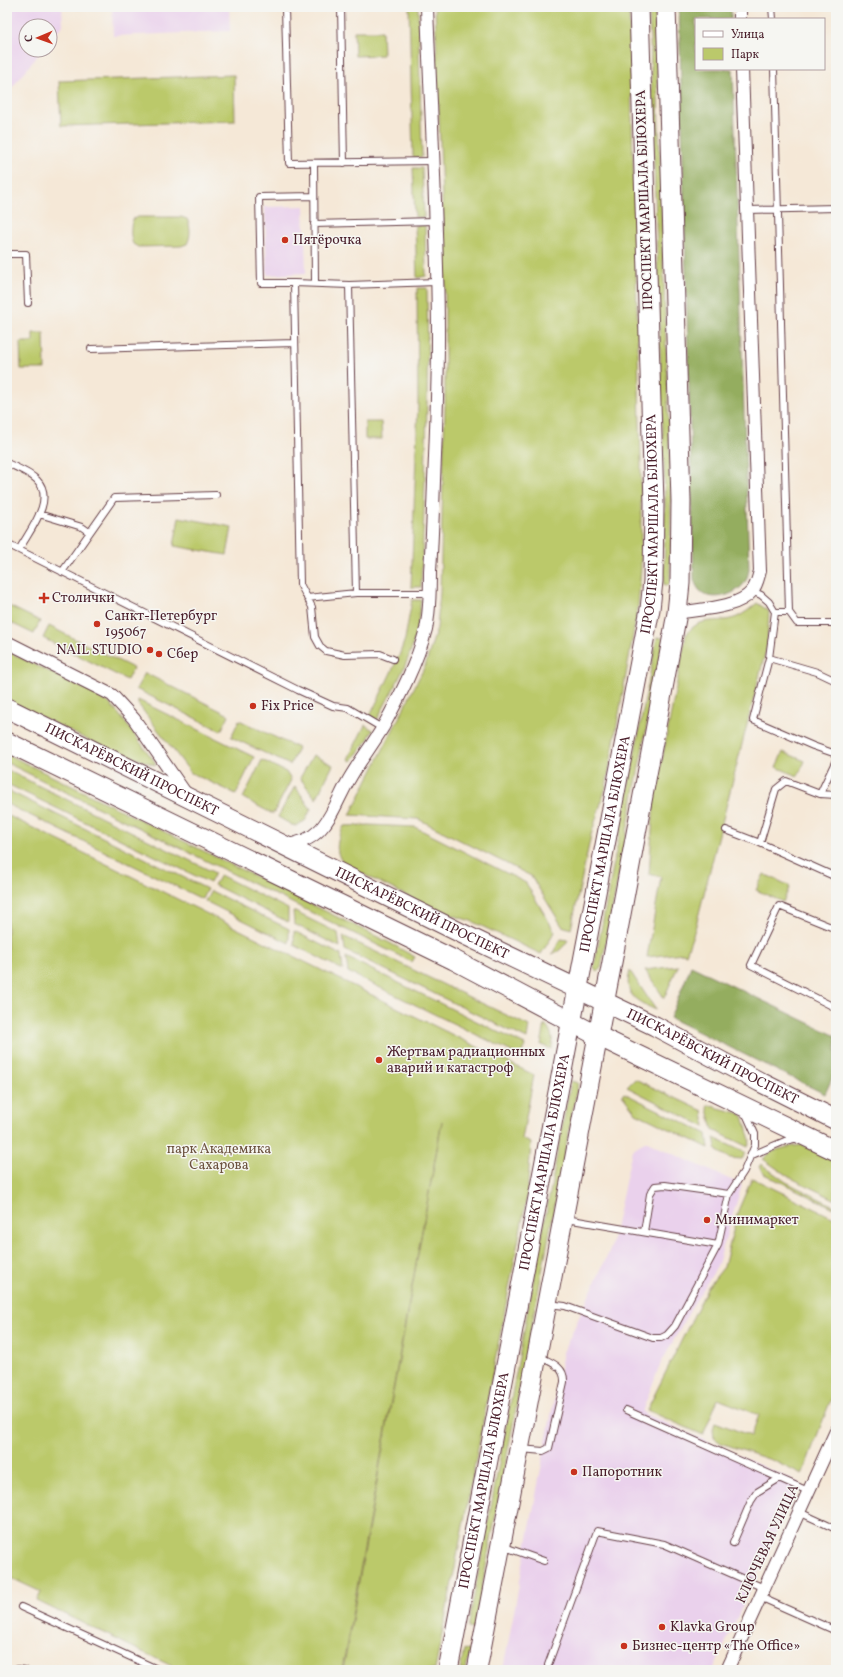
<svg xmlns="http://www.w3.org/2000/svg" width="843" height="1677" font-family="Vollkorn,serif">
<rect width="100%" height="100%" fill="#f6f6f2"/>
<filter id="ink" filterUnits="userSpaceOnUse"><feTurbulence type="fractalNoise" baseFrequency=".025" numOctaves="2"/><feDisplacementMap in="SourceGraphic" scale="8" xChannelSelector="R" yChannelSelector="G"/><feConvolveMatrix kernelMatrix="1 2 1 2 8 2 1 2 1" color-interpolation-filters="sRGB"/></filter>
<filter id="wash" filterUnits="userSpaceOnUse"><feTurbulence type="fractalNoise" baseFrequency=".012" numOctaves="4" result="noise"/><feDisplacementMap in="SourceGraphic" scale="16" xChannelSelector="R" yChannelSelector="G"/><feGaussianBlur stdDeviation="0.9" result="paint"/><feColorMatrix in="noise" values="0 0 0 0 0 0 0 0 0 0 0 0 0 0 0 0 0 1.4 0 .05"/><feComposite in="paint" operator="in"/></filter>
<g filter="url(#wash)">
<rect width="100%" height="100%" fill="#f5e8d7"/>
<!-- built -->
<path fill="#ead1ec" d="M7,7H62L63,25L50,41V26H26V50H42L7,94Z
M112,7H229L230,31L113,36Z
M304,206L306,273L267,275L265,207Z
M645,1141L742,1185L717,1267L693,1305L659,1367L642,1412L799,1483L713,1670H503L563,1352L611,1248L632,1150Z"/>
<!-- green -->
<path fill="#bbc96b" stroke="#82744b" d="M409,7H418L422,157H413Z
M435,7H629L641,463V569L638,607L606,787L591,835L571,929L562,926L531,876L418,819L350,815L425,666L437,628L440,592L445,404V278Z
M649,7H655L671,499L670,585H664L665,500Z
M354,31H382L383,55L355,56Z
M234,75L235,121L61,126L59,81Z
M413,168H422L424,217H415Z
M138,217H181L187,219C191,227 191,236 187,244L181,246L138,247L133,244C130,236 130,227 133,219Z
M425,225L426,276L417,278L415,226Z
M417,288H427C429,388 425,487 421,587H411L418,404Z
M33,333H44L45,369H21L20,342H33Z
M365,422H381L382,439H365Z
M179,517L232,527L227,555L174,546Z
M412,600H421C419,614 418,627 414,640C407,668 390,694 377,720L370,716L399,656L405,639Z
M757,603L769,611L767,646L695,929L686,954L683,953L647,957L661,877L649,874L654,802L686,635C700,614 717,625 737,617C744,614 751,608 757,603Z
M7,605L40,621L34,634L7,621Z
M49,626L133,668L127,680L43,638Z
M657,637L662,638L663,640L601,968L597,972L594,967Z
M7,651L97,695L109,703L118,713L155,762V765L106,749L7,700Z
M145,673L229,715L221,731L136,689Z
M138,700L254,757L236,794L191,773L138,704Z
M239,720L298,748L290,765L231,737Z
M365,725L373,730L366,743L351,761L348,759Z
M783,752L805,761L798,776L776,767Z
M7,754L390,943L415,957L412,962L7,763Z
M313,755L333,765L316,799L300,778Z
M262,760L286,772L291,780L274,813H271L243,798Z
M7,770L215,873L210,883L7,784Z
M295,786L311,809L305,821L296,826L292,825L278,817Z
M7,790L207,889L202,899L7,804Z
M7,815L534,1075L522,1139L531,1143L527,1196L435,1670H343L442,1121L342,1670H180L37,1601L41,1592L7,1576Z
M369,825L415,827L526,883L555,932L541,954L471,921L435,910L345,865C333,852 337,840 344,826Z
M764,874L790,886L783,902L756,890Z
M220,875L288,909V922L214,885Z
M211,891L289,929V943L205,901Z
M293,911L338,933L340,947L294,924Z
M294,931L341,955L343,970L294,945Z
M343,936L529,1026L527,1039L345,950Z
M561,939L568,940C564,947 560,951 552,954Z
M346,957L525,1045L522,1057L348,972Z
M678,966L664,998L645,970Z
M630,971L656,1010C637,1001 623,996 630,971Z
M545,1024C552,1031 553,1039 552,1049L541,1045Z
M635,1079L703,1111L705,1127L627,1087Z
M571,1081L578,1083L474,1629L468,1628Z
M624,1093L707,1134L709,1148L636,1113L622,1095Z
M707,1105L738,1113L743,1116L750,1140L748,1147L713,1130Z
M714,1138L746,1153L742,1159L730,1158L717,1151Z
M802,1145L836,1162V1200L789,1177L763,1159C773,1148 788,1147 802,1145Z
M761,1164L786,1182L836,1207V1209L764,1174L759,1167Z
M752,1178L836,1219V1386L802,1475L774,1461L721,1443L714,1438L713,1430L715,1422L751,1436L759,1415L718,1399L703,1435L647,1410L708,1287L724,1267L738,1211Z
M464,1649L470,1651L466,1670H460Z"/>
<!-- forest -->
<path fill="#94ad5f" stroke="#6f6645" d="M679,7H731V19H696V69H733L749,570C748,574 747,579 745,582C738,594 714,602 703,593C698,590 696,585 694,580Z
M691,966L836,1036V1069L825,1094L670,1018Z"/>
</g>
<g filter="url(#ink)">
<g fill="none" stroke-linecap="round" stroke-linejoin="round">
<defs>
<path id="lane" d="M285,7L289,163L433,161
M341,7L344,163
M772,7L773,19
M774,69L789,612H775
M314,163L315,282
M748,210L836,208
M314,224L435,221
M7,254H26L28,303
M294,283H261L259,197L314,196
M349,285L356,593
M91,349L295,343
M7,463C17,468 29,472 37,480C56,500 29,531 19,550
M39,514L82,527L89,532
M7,544L298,690L333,706L348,708L382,728
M62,572L114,498L216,495
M752,591L761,595L769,602L775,612L769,658L753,720L813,746L836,754
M307,598L356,593H430
M789,612L797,623H836
M769,658L817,672L836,681
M393,659L380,654L345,655L326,651L320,646L315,637L312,607L300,584L294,283L349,285L436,282
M836,760L820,794L836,795
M726,830L760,843L836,877
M760,843L776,789L786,781L820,794
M836,929L779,906L751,965L836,1008
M752,1155L785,1141L798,1138
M566,1219L718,1245L729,1194L744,1171L755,1145V1134L746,1114
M644,1232L650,1194L655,1186L665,1185L729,1194
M548,1304L565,1306L653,1338H661L667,1335L675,1326L718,1245
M626,1410L808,1491
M521,1449L543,1451L549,1448L564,1382C565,1366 550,1362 538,1356
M799,1512L836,1529
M733,1543L751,1501L757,1492L780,1478
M502,1546L544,1561
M760,1597L836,1631
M21,1607L159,1670
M548,1665L597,1531L664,1544L764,1588
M15,1670L18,1669L25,1670"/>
<path id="street" d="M740,7V19
M677,613C698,609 738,609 752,591C757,585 758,578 760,571L742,69
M7,642L112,695L134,719L186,794
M284,845C328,842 332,807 351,776C361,759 373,744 383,727C400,696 417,663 426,629C430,610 430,590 430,571C432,541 433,511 434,481C436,434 438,386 438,338C438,228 431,117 427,7
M727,1670L836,1431"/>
<g id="primary">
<path id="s1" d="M7,708L463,934L655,1026L760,1082L836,1120"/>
<path d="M7,742L454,960L598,1036L836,1151"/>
<path id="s2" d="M448,1670L650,609L653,581L654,503L639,7"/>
<path d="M477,1670L613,957L677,613L680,583L681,501L666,7"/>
</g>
</defs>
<!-- lane casing -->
<use href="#lane" stroke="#643d45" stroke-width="8"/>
<!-- street casing -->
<use href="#street" stroke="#643d45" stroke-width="14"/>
<!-- primary casing -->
<use href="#primary" stroke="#643d45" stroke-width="21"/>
<!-- lane -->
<use href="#lane" stroke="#fff" stroke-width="6"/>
<!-- street -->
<use href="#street" stroke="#fff" stroke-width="12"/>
<!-- primary -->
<use href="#primary" stroke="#fff" stroke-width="19"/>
</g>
</g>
<!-- markers -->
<g fill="#c8321e" stroke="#f6f6f2" stroke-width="1.5">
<circle cx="285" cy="240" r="4"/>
<path d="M42 592h4v4h4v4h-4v4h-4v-4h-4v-4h4z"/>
<circle cx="97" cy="624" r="4"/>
<circle cx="150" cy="650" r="4"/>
<circle cx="159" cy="654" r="4"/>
<circle cx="253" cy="706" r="4"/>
<circle cx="379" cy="1060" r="4"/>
<circle cx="707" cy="1220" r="4"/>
<circle cx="574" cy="1472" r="4"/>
<circle cx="662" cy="1627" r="4"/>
<circle cx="624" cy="1646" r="4"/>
</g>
<g text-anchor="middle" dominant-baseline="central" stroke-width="3" stroke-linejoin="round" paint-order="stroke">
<!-- street labels -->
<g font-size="14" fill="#4a1f2b" stroke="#f6f6f2">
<text transform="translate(645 200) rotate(-92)">ПРОСПЕКТ МАРШАЛА БЛЮХЕРА</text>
<text stroke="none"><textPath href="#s2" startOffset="1165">ПРОСПЕКТ МАРШАЛА БЛЮХЕРА</textPath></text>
<text stroke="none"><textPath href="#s1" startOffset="139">ПИСКАРЁВСКИЙ ПРОСПЕКТ</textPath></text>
<text stroke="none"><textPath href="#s2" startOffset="841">ПРОСПЕКТ МАРШАЛА БЛЮХЕРА</textPath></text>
<text stroke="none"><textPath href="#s1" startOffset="463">ПИСКАРЁВСКИЙ ПРОСПЕКТ</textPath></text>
<text stroke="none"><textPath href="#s1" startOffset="787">ПИСКАРЁВСКИЙ ПРОСПЕКТ</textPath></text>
<text stroke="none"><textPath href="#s2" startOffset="517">ПРОСПЕКТ МАРШАЛА БЛЮХЕРА</textPath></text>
<text stroke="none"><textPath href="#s2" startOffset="193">ПРОСПЕКТ МАРШАЛА БЛЮХЕРА</textPath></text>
<text transform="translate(768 1544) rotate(-65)">КЛЮЧЕВАЯ УЛИЦА</text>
</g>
<!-- poi labels -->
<g font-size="14" fill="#4a1f2b" stroke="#f6f6f2" text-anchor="start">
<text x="293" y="240">Пятёрочка</text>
<text x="52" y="598">Столички</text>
<text x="105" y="616">Санкт-Петербург<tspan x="105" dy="16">195067</tspan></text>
<text x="142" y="650" text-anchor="end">NAIL STUDIO</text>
<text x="167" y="654">Сбер</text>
<text x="261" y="706">Fix Price</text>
<text x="387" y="1052">Жертвам радиационных<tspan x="387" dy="16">аварий и катастроф</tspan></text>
<text x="715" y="1220">Минимаркет</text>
<text x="582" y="1472">Папоротник</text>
<text x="670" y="1627">Klavka Group</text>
<text x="632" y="1646">Бизнес-центр «The Office»</text>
</g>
<!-- park labels -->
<g font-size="14" fill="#6c523e" stroke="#f6f6f2">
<text x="219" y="1149">парк Академика<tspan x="219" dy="16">Сахарова</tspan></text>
</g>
</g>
<!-- margin -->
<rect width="843" height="1677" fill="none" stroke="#f6f6f2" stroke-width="24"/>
<!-- legend -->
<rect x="695" y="18" width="130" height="52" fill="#f6f6f2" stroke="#b1a0a2"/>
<rect x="703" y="31" width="20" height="6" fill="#ffffff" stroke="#b1a0a2"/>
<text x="731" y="38" font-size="12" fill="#4a1f2b">Улица</text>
<rect x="703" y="48" width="20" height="12" fill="#bbc96b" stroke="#b1a0a2"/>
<text x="731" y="58" font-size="12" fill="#4a1f2b">Парк</text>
<!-- north arrow -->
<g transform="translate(38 38) rotate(268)"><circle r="19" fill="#f6f6f2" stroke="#b1a0a2"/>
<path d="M0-3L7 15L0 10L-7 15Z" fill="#c8321e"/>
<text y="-6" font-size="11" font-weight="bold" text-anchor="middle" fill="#4a1f2b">С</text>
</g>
</svg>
